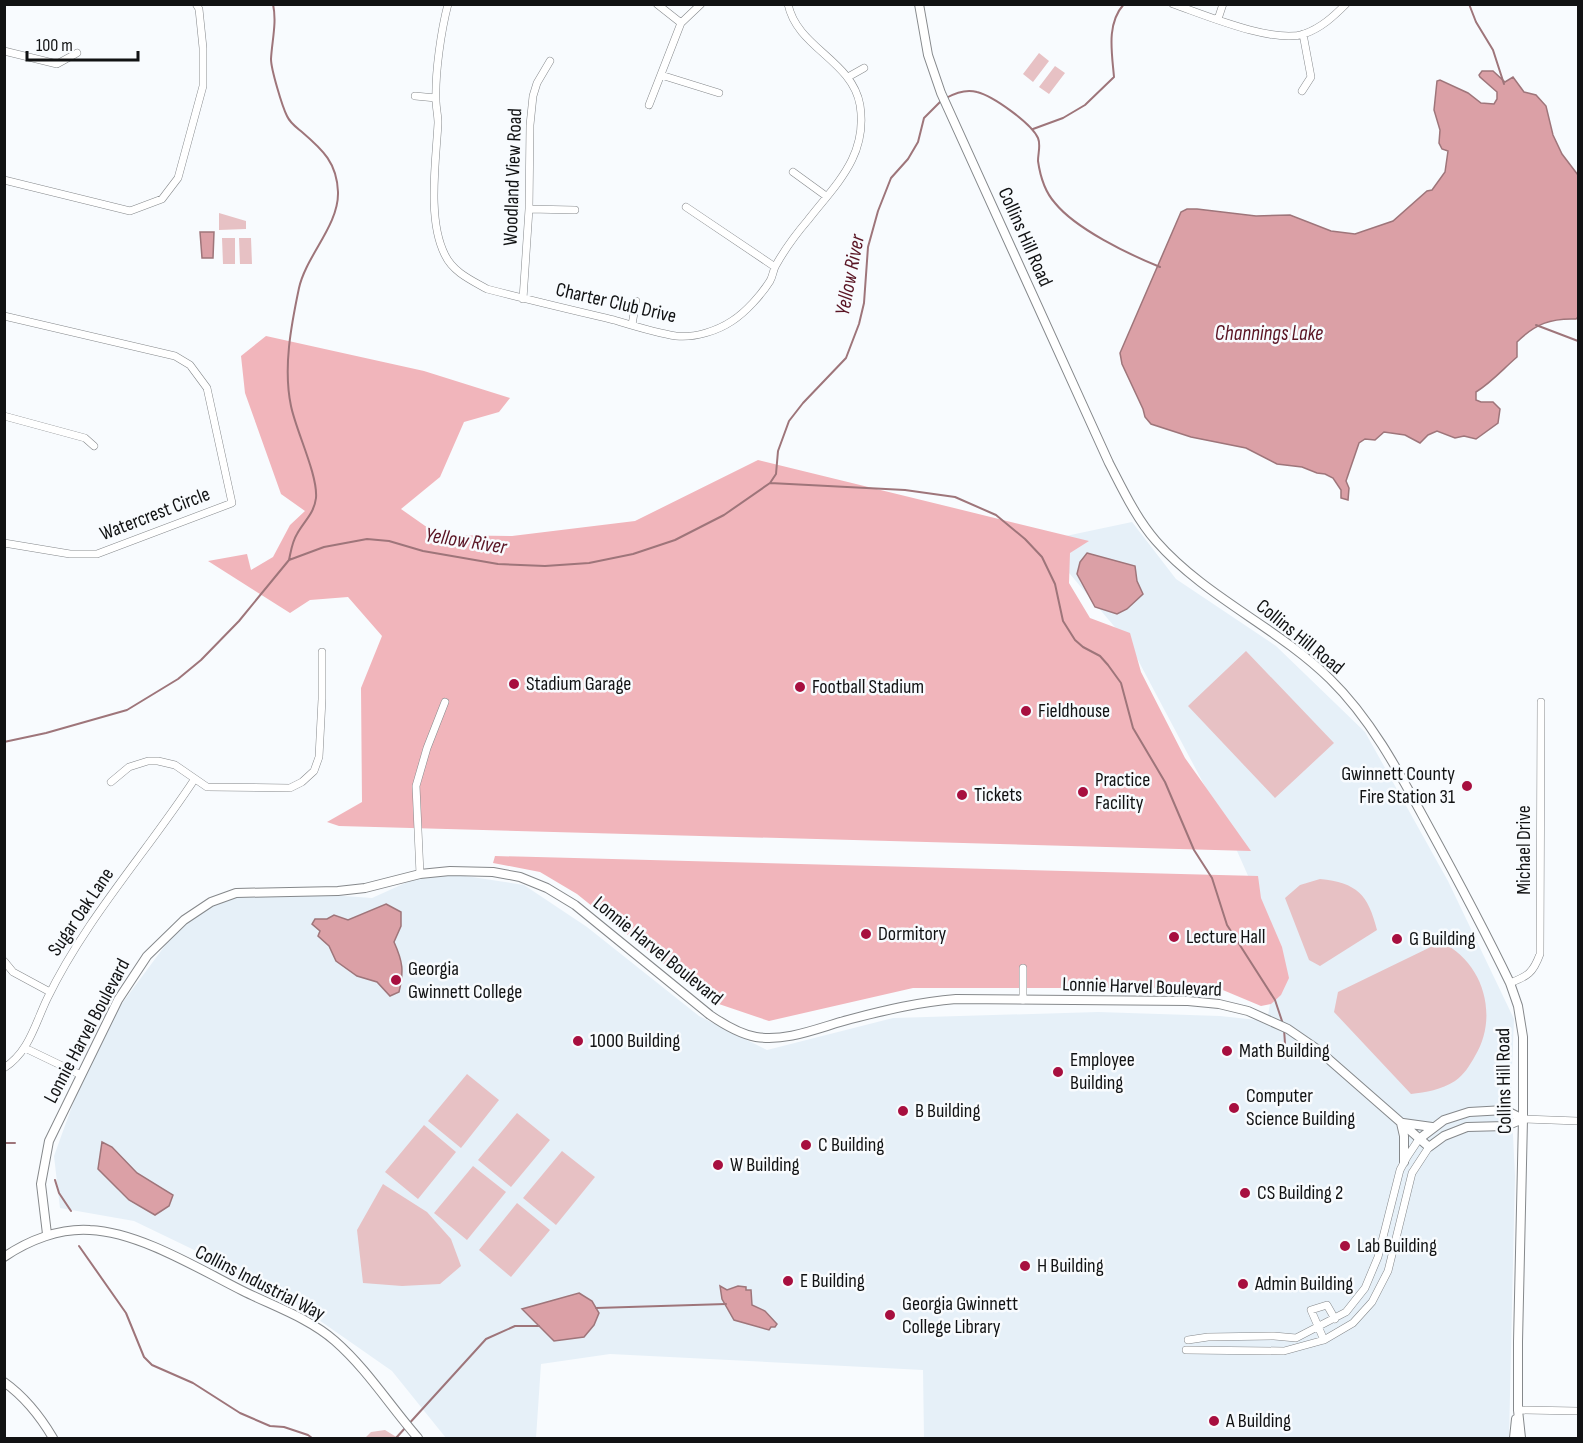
<svg xmlns="http://www.w3.org/2000/svg" width="1583" height="1443" font-family="'Sofia Sans Condensed',sans-serif">
<rect width="100%" height="100%" fill="#f8fbfe"/>
<!-- built -->
<path fill="#e6f0f8" d="M1132,522L1176,579L1276,646L1365,732L1448,881L1514,1019L1511,1094L1515,1176L1509,1438H924L923,1370L610,1354L541,1364L536,1438H446L392,1371L273,1288L134,1221L60,1208L54,1156L97,1037L190,912L248,889L372,898L432,871L524,885L587,927L699,1016L767,1050L893,1018L1098,1012L1220,1016L1267,1021L1280,948L1226,826L1130,645L1042,541Z"/>
<!-- green -->
<path fill="#e7c1c4" d="M1039,53L1049,61L1033,82L1023,74Z
M1055,66L1065,73L1049,94L1039,87Z
M219,213L246,221V229L219,230Z
M222,238H235V264H223Z
M239,238H251L252,264H240Z
M1246,651L1334,743L1275,798L1188,706Z
M1320,879C1357,883 1368,894 1377,930L1320,966L1309,960L1285,898L1300,885Z
M1441,942C1484,962 1499,1017 1475,1056C1470,1065 1464,1075 1455,1081C1441,1090 1426,1092 1411,1094L1334,1012L1338,992Z
M467,1074L499,1100L461,1148L428,1121Z
M517,1113L550,1140L511,1187L478,1160Z
M424,1125L456,1152L418,1199L385,1172Z
M562,1151L595,1177L556,1225L523,1198Z
M473,1166L506,1192L467,1240L434,1213Z
M383,1184L427,1212L451,1239L461,1266L440,1284L402,1286L363,1283L357,1230Z
M517,1203L550,1230L511,1277L479,1250Z
M385,1430L398,1438H365L371,1432Z"/>
<!-- forest -->
<path fill="#f1b5bb" d="M266,336L424,371L510,398L499,412L464,422L440,477L401,509L438,535L512,536L635,521L758,460L1089,541L1070,553L1069,583L1090,618L1130,633L1141,672L1185,758L1251,851L339,826L327,822L362,802L361,688L382,636L348,597L310,600L290,613L208,561L247,554L251,570L273,557L290,525L305,511L281,494L245,393L241,356Z
M495,856L1258,876L1261,898L1282,947L1289,978L1281,995L1271,1004L1261,1006L1218,988H913L769,1021L710,1001L577,894L540,872L493,863Z"/>
<!-- water -->
<path fill="#dba0a6" stroke="#9e757a" stroke-width="1.5" d="M1482,71H1493L1505,82L1513,77L1524,92L1536,95L1546,106L1553,135L1562,154L1578,175V317L1576,319C1551,318 1535,324 1517,342V357C1503,369 1492,382 1476,392V400L1481,402H1493L1500,409L1498,423L1476,439L1464,436L1455,438L1437,431L1428,435L1420,443L1405,435L1384,432L1375,440L1365,439L1359,443L1346,481L1349,488L1348,500L1341,498V490L1333,478L1325,474L1317,473L1302,467L1277,464L1246,448L1191,437L1151,424L1145,417L1143,409L1122,364L1120,353L1181,212L1187,209H1197L1256,216L1290,215L1331,231L1355,234L1393,221L1427,191L1432,190L1445,172L1448,151L1442,149L1439,143L1440,130L1434,110L1437,81L1440,80L1468,93L1481,103L1494,104L1497,99V92L1480,77L1479,75Z
M200,232H214L213,258H202Z
M1087,553L1135,566L1137,581L1143,594L1127,609L1117,614L1095,607L1077,574L1080,562Z
M386,904L401,912V926L394,942C403,962 404,971 399,992L390,996L377,982L357,976L336,961L329,946L318,936L320,931L312,924L315,919H327L334,915L348,920Z
M102,1142L112,1147L137,1173L173,1195L169,1206L155,1215L129,1200L98,1169Z
M720,1286L727,1290L738,1286L746,1287V1290H751L752,1305L765,1311L777,1324L775,1327H771L769,1330L734,1320L722,1299Z
M579,1293L592,1301L599,1313L594,1325L584,1337L554,1341L522,1309Z"/>
<g fill="none" stroke-linecap="round" stroke-linejoin="round">
<!-- stream -->
<path stroke="#9e757a" stroke-width="2" d="M273,4C277,23 272,40 271,59C271,69 282,106 287,116C290,123 296,127 302,132C323,150 337,163 338,192C339,225 306,256 299,288C291,326 283,368 291,406C296,431 318,475 316,498C314,514 304,521 297,534C292,542 291,551 289,560
M1469,4L1476,22L1493,50L1504,84
M946,98C955,93 967,89 977,92C993,96 1031,123 1038,138C1041,145 1038,153 1038,161C1040,175 1045,192 1055,203C1076,229 1128,254 1160,267
M1033,129L1063,118L1085,105L1114,77C1112,53 1106,24 1124,4
M1536,325L1578,341
M770,483L905,490L955,497L996,515L1025,539L1042,557L1055,584L1063,621L1075,640L1083,647L1100,656L1108,665L1121,683L1133,728L1165,782L1194,850L1212,878L1227,925L1275,1000L1283,1024
M4,742L46,733L127,710L178,679L201,660L239,621L289,560L324,547L367,539L389,541L423,551L498,564L545,566L589,563L633,554L675,540L724,515L770,483L776,474L778,451L789,421L803,403L846,358L859,324L864,303L868,247L878,211L891,178L908,159L918,142L924,118L941,101
M1284,1029L1286,1058
M4,1143H15
M55,1180L59,1193L71,1211
M79,1246L126,1313L144,1357L152,1365L193,1383L240,1413L270,1426L284,1427L308,1435L312,1438
M596,1308L726,1304
M396,1438L486,1339L515,1326H539"/>
<defs>
<path id="minor" d="M448,4C441,31 435,73 436,100C436,108 438,115 438,123C436,161 427,220 445,255C453,272 471,280 487,289C529,300 572,310 614,320C634,326 656,333 676,336C695,338 717,331 732,321C746,312 761,295 770,281C773,276 773,270 776,265C785,249 796,234 808,220C836,184 868,156 860,105C852,60 797,48 788,4
M657,4L681,23
M1173,4C1205,15 1273,44 1304,34C1321,28 1333,17 1346,4
M1218,19L1223,4
M4,51L57,64L77,53
M661,75L719,93
M848,77L864,68
M1302,91L1311,77L1303,34
M415,96L436,98
M649,105L681,23L701,4
M793,172L826,196
M4,180L130,211L162,199L178,178L203,86V48L199,9L196,4
M686,207L775,267
M529,209L575,210
M523,299L529,209L530,125L533,96L537,83L550,61
M4,316L175,356L190,365L207,388L232,503L97,554H70L4,543
M632,325L636,301
M4,416L85,438L94,446
M111,782L129,767L148,761H158L175,765L207,787L290,788L302,782L314,771L319,757L322,699V652
M420,874L416,786L427,748L445,702
M4,961L13,972L50,992
M1023,968V1000
M1510,983C1528,976 1533,973 1540,954L1541,702
M25,1048L81,1075
M4,1068C29,1052 35,1024 47,999C85,920 146,853 194,780
M1523,1119L1578,1121
M1188,1340L1208,1337L1274,1336L1296,1338L1346,1312L1365,1288L1378,1257L1400,1170L1407,1157L1419,1139
M1324,1340L1311,1310L1327,1305L1335,1319
M1186,1350L1284,1351L1324,1340L1353,1323L1372,1302L1388,1271L1412,1173L1429,1147
M1518,1410L1578,1411"/>
<path id="tertiary" d="M919,4L928,55L941,93L1109,463C1123,490 1136,518 1156,541C1205,597 1277,627 1330,679C1371,719 1399,772 1426,822C1455,875 1484,929 1510,983L1518,1006L1523,1037V1119L1518,1342V1410L1521,1438
M1401,1123L1404,1136V1162
M1403,1123L1432,1127
M1419,1139L1444,1120L1469,1112L1505,1110L1523,1119
M47,1234L41,1184L49,1141L118,1000L147,956L184,920L211,902L236,893L338,891L365,888L420,874L450,871L493,872L520,877L547,888L575,905L710,1015C723,1024 739,1034 756,1037C788,1042 820,1027 851,1019C886,1010 919,1002 956,999L1188,1001L1219,1004L1248,1011L1288,1029L1317,1049L1429,1147L1444,1136L1467,1127L1506,1126L1523,1119
M4,1257C29,1240 60,1228 90,1230C139,1232 199,1269 243,1291C273,1306 309,1318 335,1341C367,1369 390,1406 418,1438
M4,1382C25,1397 40,1416 53,1438
M1514,1438L1516,1419"/>
</defs>
<!-- minor casing -->
<use href="#minor" stroke="#85888b" stroke-width="8"/>
<!-- tertiary casing -->
<use href="#tertiary" stroke="#85888b" stroke-width="10"/>
<!-- minor -->
<use href="#minor" stroke="#fff" stroke-width="7"/>
<!-- tertiary -->
<use href="#tertiary" stroke="#fff" stroke-width="8"/>
</g>
<!-- markers -->
<g fill="#a70f3f" stroke="#f8fbfe" stroke-width="2">
<circle cx="514" cy="684" r="6"/>
<circle cx="800" cy="687" r="6"/>
<circle cx="1026" cy="711" r="6"/>
<circle cx="1467" cy="786" r="6"/>
<circle cx="1083" cy="792" r="6"/>
<circle cx="962" cy="795" r="6"/>
<circle cx="866" cy="934" r="6"/>
<circle cx="1174" cy="937" r="6"/>
<circle cx="1397" cy="939" r="6"/>
<circle cx="396" cy="980" r="6"/>
<circle cx="578" cy="1041" r="6"/>
<circle cx="1227" cy="1051" r="6"/>
<circle cx="1058" cy="1072" r="6"/>
<circle cx="1234" cy="1108" r="6"/>
<circle cx="903" cy="1111" r="6"/>
<circle cx="806" cy="1145" r="6"/>
<circle cx="718" cy="1165" r="6"/>
<circle cx="1245" cy="1193" r="6"/>
<circle cx="1345" cy="1246" r="6"/>
<circle cx="1025" cy="1266" r="6"/>
<circle cx="788" cy="1281" r="6"/>
<circle cx="1243" cy="1284" r="6"/>
<circle cx="890" cy="1315" r="6"/>
<circle cx="1214" cy="1421" r="6"/>
</g>
<g text-anchor="middle" dominant-baseline="central" stroke-width="5" stroke-linejoin="round" paint-order="stroke">
<!-- street labels -->
<g font-size="20" fill="#111213" stroke="#f8fbfe">
<text transform="translate(513 177) rotate(-88)">Woodland View Road</text>
<text transform="translate(1025 237) rotate(66)">Collins Hill Road</text>
<text transform="translate(616 303) rotate(13)">Charter Club Drive</text>
<text transform="translate(155 514) rotate(-21)">Watercrest Circle</text>
<text transform="translate(1300 637) rotate(39)">Collins Hill Road</text>
<text transform="translate(1524 850) rotate(-90)">Michael Drive</text>
<text transform="translate(81 912) rotate(-56)">Sugar Oak Lane</text>
<text transform="translate(658 951) rotate(39)">Lonnie Harvel Boulevard</text>
<text transform="translate(1142 987) rotate(2)">Lonnie Harvel Boulevard</text>
<text transform="translate(87 1031) rotate(-62)">Lonnie Harvel Boulevard</text>
<text transform="translate(1504 1081) rotate(-91)">Collins Hill Road</text>
<text transform="translate(260 1283) rotate(27)">Collins Industrial Way</text>
</g>
<!-- poi labels -->
<g font-size="20" fill="#111213" stroke="#f8fbfe" text-anchor="start">
<text x="526" y="684">Stadium Garage</text>
<text x="812" y="687">Football Stadium</text>
<text x="1038" y="711">Fieldhouse</text>
<text x="1455" y="774" text-anchor="end">Gwinnett County<tspan x="1455" dy="23">Fire Station 31</tspan></text>
<text x="1095" y="780">Practice<tspan x="1095" dy="23">Facility</tspan></text>
<text x="974" y="795">Tickets</text>
<text x="878" y="934">Dormitory</text>
<text x="1186" y="937">Lecture Hall</text>
<text x="1409" y="939">G Building</text>
<text x="408" y="969">Georgia<tspan x="408" dy="23">Gwinnett College</tspan></text>
<text x="590" y="1041">1000 Building</text>
<text x="1239" y="1051">Math Building</text>
<text x="1070" y="1060">Employee<tspan x="1070" dy="23">Building</tspan></text>
<text x="1246" y="1096">Computer<tspan x="1246" dy="23">Science Building</tspan></text>
<text x="915" y="1111">B Building</text>
<text x="818" y="1145">C Building</text>
<text x="730" y="1165">W Building</text>
<text x="1257" y="1193">CS Building 2</text>
<text x="1357" y="1246">Lab Building</text>
<text x="1037" y="1266">H Building</text>
<text x="800" y="1281">E Building</text>
<text x="1255" y="1284">Admin Building</text>
<text x="902" y="1304">Georgia Gwinnett<tspan x="902" dy="23">College Library</tspan></text>
<text x="1226" y="1421">A Building</text>
</g>
<!-- water labels -->
<g font-size="21" font-style="italic" fill="#5a1524" stroke="#f8fbfe">
<text transform="translate(850 275) rotate(-79)">Yellow River</text>
<text x="1269" y="333">Channings Lake</text>
<text transform="translate(466 541) rotate(9)">Yellow River</text>
</g>
</g>
<!-- border -->
<rect width="1583" height="1443" fill="none" stroke="#111213" stroke-width="12"/>
<!-- scale -->
<path d="M27 51v9h111v-9" fill="none" stroke="#111213" stroke-width="3"/>
<text x="36" y="51" font-size="18" fill="#111213" stroke="#f8fbfe" stroke-width="4.5" paint-order="stroke">100 m</text>
</svg>
